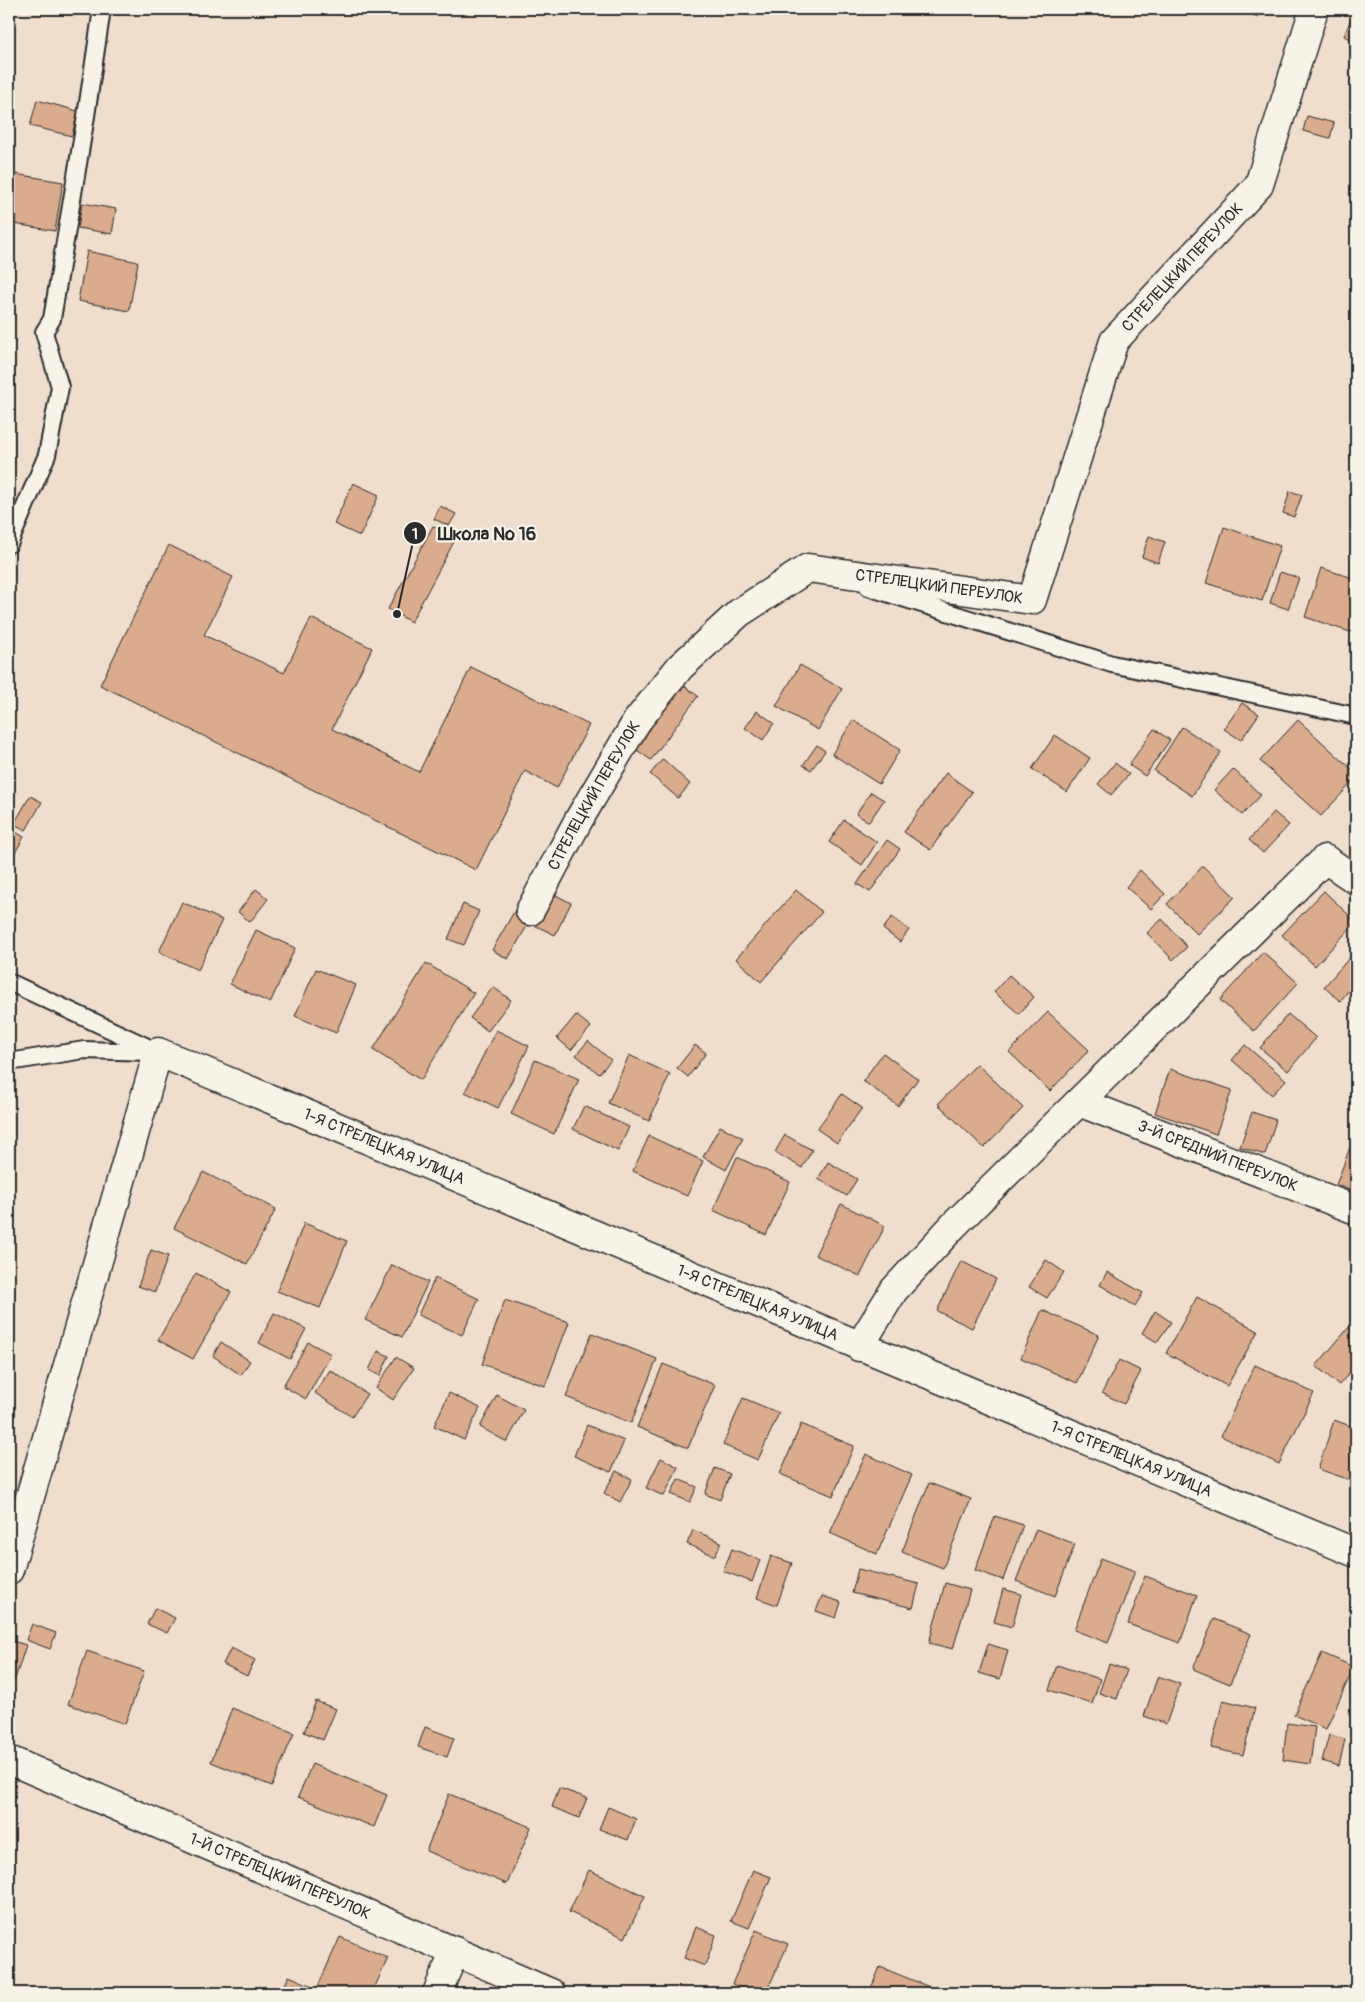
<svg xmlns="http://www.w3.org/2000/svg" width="1365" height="2002" font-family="Pangolin,sans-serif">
<rect width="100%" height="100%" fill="#efddcd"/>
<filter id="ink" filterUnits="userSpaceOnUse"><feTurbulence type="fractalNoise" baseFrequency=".02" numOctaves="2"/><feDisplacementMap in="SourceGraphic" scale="10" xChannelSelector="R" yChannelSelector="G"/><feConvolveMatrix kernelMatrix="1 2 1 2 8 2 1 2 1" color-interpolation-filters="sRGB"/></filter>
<g filter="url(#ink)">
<!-- building -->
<path fill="#dbab8d" stroke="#2b2b2b" d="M1238,9H1262L1258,17Z
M1355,9H1356V41L1344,36Z
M37,100L78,111L72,136L30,126Z
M1307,116L1334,123L1330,138L1303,131Z
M9,173L63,182L55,231L9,223Z
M82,203L116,209L112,234L78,228Z
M87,251L138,262L129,311L78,301Z
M9,259H15L13,279H9Z
M353,483L379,495L360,536L334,524Z
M1290,491L1302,495L1294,517L1283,513Z
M440,506L456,514L449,526L434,519Z
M433,526L456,538L411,622L388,609Z
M1224,527L1280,546L1262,601L1206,583Z
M1149,536L1165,542L1158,563L1142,557Z
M169,545L233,577L204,635L284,673L311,618L372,648L332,729L419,772L471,667L589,725L557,788L525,771L476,870L100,685Z
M1321,568L1356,579V634L1305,617Z
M1280,572L1299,578L1288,609L1270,603Z
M800,665L842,689L818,730L776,706Z
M667,673L698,696L651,760L620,738Z
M1242,703L1259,714L1241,740L1224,729Z
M757,711L774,723L763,740L745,728Z
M853,720L900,750L879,784L832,754Z
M1298,720L1356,773V778L1321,816L1260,761Z
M1182,727L1221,752L1192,796L1154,771Z
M1154,729L1170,740L1145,776L1129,765Z
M1055,735L1090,758L1067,792L1032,769Z
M817,745L825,751L811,770L803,765Z
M663,759L690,784L678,798L650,774Z
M1115,763L1129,774L1111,795L1098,784Z
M1233,769L1261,795L1242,815L1214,790Z
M946,773L972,792L930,850L904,832Z
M871,792L884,800L869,822L856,814Z
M30,796L42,802L26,830L14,824Z
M1274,812L1289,825L1263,853L1249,840Z
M844,820L877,842L862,865L829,842Z
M9,828L24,837L9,863Z
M887,840L900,849L870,892L857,884Z
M1203,866L1235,897L1197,934L1167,904Z
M1140,870L1165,894L1151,909L1126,887Z
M256,889L268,899L250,922L238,912Z
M796,890L822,912L761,982L736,959Z
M1324,891L1356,922L1315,966L1282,935Z
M550,892L571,903L555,935L534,925Z
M182,902L222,920L198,970L159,952Z
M463,904L479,911L464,945L448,939Z
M515,910L531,919L508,959L492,950Z
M892,917L909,930L900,942L883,929Z
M1162,919L1187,947L1173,960L1147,933Z
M256,930L295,948L270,1003L230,984Z
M1263,952L1298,983L1254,1031L1220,1000Z
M1350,957L1356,963V982L1340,1001L1324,987Z
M426,963L474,993L421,1080L373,1050Z
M316,969L356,985L336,1033L295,1016Z
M1009,975L1034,997L1019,1014L994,992Z
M493,987L511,1000L488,1031L470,1018Z
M1048,1012L1089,1050L1050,1091L1009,1052Z
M1288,1014L1316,1038L1288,1071L1260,1048Z
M576,1015L591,1027L571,1050L557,1038Z
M496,1030L529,1046L498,1108L465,1092Z
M588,1041L611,1060L599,1074L576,1055Z
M695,1045L706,1053L688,1077L677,1068Z
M1245,1045L1286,1080L1272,1095L1232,1060Z
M883,1053L918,1079L898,1106L863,1081Z
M629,1055L670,1074L649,1121L608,1103Z
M535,1060L579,1079L554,1134L511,1114Z
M977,1064L1023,1108L984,1148L938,1104Z
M1170,1069L1232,1090L1216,1134L1155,1113Z
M842,1094L862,1108L837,1143L817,1129Z
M584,1106L629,1127L618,1151L573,1129Z
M1252,1112L1276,1120L1265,1155L1240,1147Z
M720,1126L743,1138L726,1170L703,1157Z
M785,1135L812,1150L802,1168L775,1152Z
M649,1136L703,1161L687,1196L633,1171Z
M1352,1142L1356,1143V1192L1336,1185Z
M737,1157L790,1182L766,1235L713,1210Z
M828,1162L857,1179L847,1196L818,1179Z
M203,1172L276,1209L247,1264L174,1228Z
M841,1204L885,1226L860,1276L815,1255Z
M304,1223L347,1241L320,1308L277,1291Z
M151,1250L168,1256L155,1292L138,1286Z
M1046,1260L1064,1272L1047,1298L1029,1287Z
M961,1261L996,1279L972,1328L937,1311Z
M392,1265L428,1282L402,1337L365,1320Z
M1107,1272L1143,1293L1135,1306L1100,1285Z
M196,1273L231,1292L193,1359L158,1340Z
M435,1278L479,1299L462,1335L418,1315Z
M1197,1297L1258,1331L1227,1386L1166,1353Z
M505,1300L569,1322L545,1386L482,1364Z
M1042,1310L1099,1335L1077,1383L1021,1358Z
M1155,1311L1171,1322L1157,1342L1142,1333Z
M274,1313L306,1329L290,1359L259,1343Z
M1356,1319V1365L1339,1385L1316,1366Z
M592,1333L657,1359L631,1423L566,1397Z
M221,1342L250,1361L241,1375L213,1356Z
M308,1342L331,1354L306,1399L283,1386Z
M378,1351L389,1356L380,1376L369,1370Z
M396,1357L414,1368L393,1400L376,1388Z
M1119,1360L1141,1371L1124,1404L1102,1393Z
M663,1364L715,1385L688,1448L637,1427Z
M1255,1365L1314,1393L1279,1464L1221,1436Z
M330,1370L367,1394L352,1417L315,1393Z
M449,1393L480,1408L464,1440L434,1426Z
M497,1395L524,1410L507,1442L480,1427Z
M743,1398L779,1413L758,1460L723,1445Z
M1334,1420L1356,1428V1482L1318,1469Z
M801,1424L854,1446L833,1496L780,1474Z
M587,1425L624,1441L611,1472L574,1456Z
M866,1454L912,1475L877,1554L830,1533Z
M661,1458L678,1467L664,1496L646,1488Z
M715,1468L730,1474L720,1500L705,1494Z
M616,1471L632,1479L620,1502L604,1493Z
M678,1479L697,1487L690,1502L671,1494Z
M929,1483L971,1499L943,1568L902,1552Z
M995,1516L1023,1525L1003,1580L975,1570Z
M1036,1529L1075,1544L1055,1596L1016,1581Z
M693,1530L721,1542L715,1556L687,1544Z
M732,1549L760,1560L752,1582L723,1571Z
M771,1556L792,1563L777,1605L757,1598Z
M1101,1558L1135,1571L1108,1643L1074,1630Z
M858,1569L919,1584L913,1608L852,1593Z
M1145,1576L1197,1595L1180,1643L1128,1624Z
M945,1583L970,1590L953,1649L929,1643Z
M1003,1589L1021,1594L1012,1627L994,1622Z
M822,1596L841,1602L836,1618L816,1611Z
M155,1608L175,1618L167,1633L147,1624Z
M1214,1619L1251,1634L1230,1684L1193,1669Z
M32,1624L56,1633L50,1649L26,1640Z
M9,1640L26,1645L15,1679L9,1677Z
M988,1644L1008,1650L1000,1679L979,1673Z
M231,1648L255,1660L247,1676L223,1664Z
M87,1651L144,1671L125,1724L68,1704Z
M1322,1653L1354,1667L1326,1729L1294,1715Z
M1109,1664L1127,1670L1117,1699L1099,1693Z
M1057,1665L1100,1679L1092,1704L1049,1690Z
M1158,1676L1180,1684L1166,1724L1144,1716Z
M1223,1700L1255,1708L1243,1755L1211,1748Z
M316,1701L336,1709L323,1740L304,1732Z
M232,1708L294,1733L272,1786L211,1762Z
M1287,1723L1315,1727L1310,1764L1283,1760Z
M425,1727L454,1738L447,1757L418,1747Z
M1329,1735L1345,1739L1339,1766L1322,1761Z
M312,1764L387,1795L374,1827L298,1797Z
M559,1788L587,1798L579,1818L552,1807Z
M449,1794L531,1827L507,1884L426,1851Z
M608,1807L636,1819L628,1840L599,1829Z
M589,1870L645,1896L625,1938L569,1912Z
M753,1870L771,1877L749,1928L731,1921Z
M696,1927L716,1935L705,1966L684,1958Z
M756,1930L788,1944L766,1993H753L732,1984Z
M340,1937L388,1958L372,1993H315Z
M880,1967L932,1988L930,1993H869Z
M289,1976L310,1985L307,1993H281Z"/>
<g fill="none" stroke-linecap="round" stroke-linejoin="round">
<defs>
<path id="service" d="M9,544L47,455L60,387L44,332L52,319L86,116L102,9
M868,587L1112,664L1356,716
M9,982L158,1052
M9,1062L84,1050L151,1052"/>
<g id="minor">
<path id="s1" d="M530,911L578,821L637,721L680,667L739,613L808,568L1032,600L1114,341L1259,185L1314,9"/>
<path id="s2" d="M1079,1102L1356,1210"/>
<path d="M859,1347L894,1290L953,1226L1325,859L1356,880"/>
<path id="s3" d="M9,1570L158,1052L1356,1553"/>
<path id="s4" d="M9,1760L551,1993"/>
<path d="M437,1993L455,1951"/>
</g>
</defs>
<!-- service casing -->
<use href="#service" stroke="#2b2b2b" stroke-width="20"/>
<!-- minor casing -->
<use href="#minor" stroke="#2b2b2b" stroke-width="31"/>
<!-- service -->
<use href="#service" stroke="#f7f3e8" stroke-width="16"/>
<!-- minor -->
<use href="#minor" stroke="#f7f3e8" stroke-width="28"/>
</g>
</g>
<g text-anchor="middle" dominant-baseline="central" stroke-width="4.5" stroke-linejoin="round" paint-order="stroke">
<!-- street labels -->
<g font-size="16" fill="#2b2b2b" stroke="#f7f3e8">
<text stroke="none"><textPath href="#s1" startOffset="1048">СТРЕЛЕЦКИЙ ПЕРЕУЛОК</textPath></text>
<text stroke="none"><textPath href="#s1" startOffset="582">СТРЕЛЕЦКИЙ ПЕРЕУЛОК</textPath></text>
<text stroke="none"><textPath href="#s1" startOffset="132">СТРЕЛЕЦКИЙ ПЕРЕУЛОК</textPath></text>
<text stroke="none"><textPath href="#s3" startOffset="784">1-Я СТРЕЛЕЦКАЯ УЛИЦА</textPath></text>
<text stroke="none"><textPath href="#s2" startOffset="149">3-Й СРЕДНИЙ ПЕРЕУЛОК</textPath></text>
<text stroke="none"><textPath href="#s3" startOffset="1189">1-Я СТРЕЛЕЦКАЯ УЛИЦА</textPath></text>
<text stroke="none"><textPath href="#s3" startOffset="1594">1-Я СТРЕЛЕЦКАЯ УЛИЦА</textPath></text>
<text stroke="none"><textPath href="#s4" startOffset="295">1-Й СТРЕЛЕЦКИЙ ПЕРЕУЛОК</textPath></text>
</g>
</g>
<!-- callouts -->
<path fill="none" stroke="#2b2b2b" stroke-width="2" d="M397 614L415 533"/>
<g fill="#2b2b2b" stroke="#f7f3e8" stroke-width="2">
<circle cx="397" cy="614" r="5"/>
<circle cx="415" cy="533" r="12"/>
</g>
<g font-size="15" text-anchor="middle" font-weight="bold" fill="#fff">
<text x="415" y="539">1</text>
</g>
<g font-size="18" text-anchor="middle" font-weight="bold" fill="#2b2b2b" stroke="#f7f3e8" stroke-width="4.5" stroke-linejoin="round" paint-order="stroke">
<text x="487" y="540">Школа № 16</text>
</g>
<!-- margin -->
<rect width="1365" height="2002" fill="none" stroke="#f7f3e8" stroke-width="30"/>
<rect x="15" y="15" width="1335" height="1972" fill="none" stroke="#2b2b2b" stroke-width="2" filter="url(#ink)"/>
</svg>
